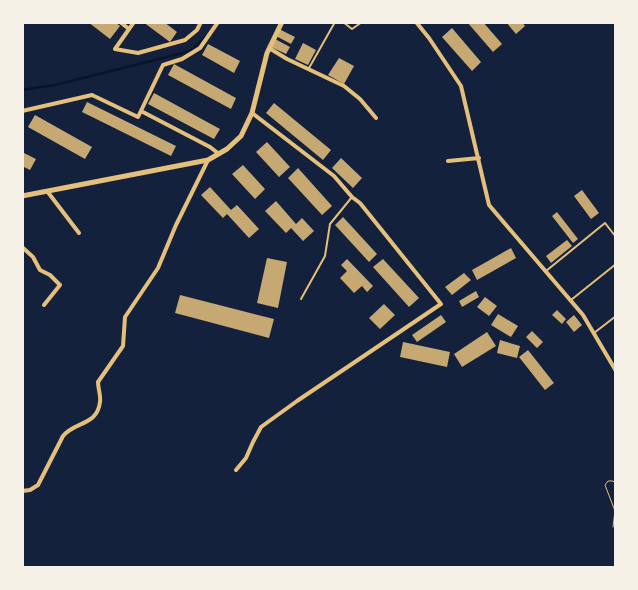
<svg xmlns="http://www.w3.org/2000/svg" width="638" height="590" font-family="Jost,sans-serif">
<rect width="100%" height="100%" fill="#14213d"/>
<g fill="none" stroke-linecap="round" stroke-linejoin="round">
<!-- stream -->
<path stroke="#0b132b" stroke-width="2.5" d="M22,90L55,85L191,51L207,35"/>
</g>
<!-- building -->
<path fill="#c6a872" d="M88,22H115L120,26L110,39Z
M143,22H164L177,32L170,42Z
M467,22H483L502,44L493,52Z
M506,22H522L525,26L516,34Z
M452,28L481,62L472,71L442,37Z
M279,29L295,37L291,44L276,36Z
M275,39L290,47L286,54L271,47Z
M303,43L316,50L308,65L295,59Z
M208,44L240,61L234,73L202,55Z
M339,58L354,66L344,84L328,75Z
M174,64L236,98L231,109L168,75Z
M154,93L220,129L214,139L148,104Z
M87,102L176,146L171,156L82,112Z
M274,103L331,150L323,160L266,113Z
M35,115L92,147L85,159L28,127Z
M267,142L290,167L279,177L256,152Z
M22,152L36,159L30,170L22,166Z
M341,158L362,178L353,188L332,168Z
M243,165L265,189L255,199L232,174Z
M298,168L332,206L322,215L288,178Z
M210,187L231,210L237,205L259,229L249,238L227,214L223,218L201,195Z
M582,190L599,213L591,219L574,196Z
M276,201L296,224L302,218L314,231L303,241L291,228L286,233L265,211Z
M557,212L578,239L573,243L552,216Z
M343,217L377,254L369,262L335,225Z
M567,240L572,246L551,263L546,256Z
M511,248L516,258L477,280L472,270Z
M267,258L287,262L278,308L257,303Z
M347,259L373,286L367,292L362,286L354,293L340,278L347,271L341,265Z
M383,259L419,298L409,307L373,267Z
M464,273L471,280L452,295L445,287Z
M476,291L479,297L462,307L459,301Z
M180,295L274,319L269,338L175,313Z
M485,297L497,306L489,316L477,307Z
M384,304L395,315L380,329L369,318Z
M557,310L566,319L562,324L552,315Z
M498,314L518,326L511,337L491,325Z
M441,315L446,322L417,342L412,335Z
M574,315L582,325L574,332L566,322Z
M532,331L543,342L537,348L526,337Z
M487,332L496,346L462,367L454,354Z
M500,340L520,346L517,358L497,353Z
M403,342L450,352L447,367L400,357Z
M528,350L554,383L545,390L519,357Z"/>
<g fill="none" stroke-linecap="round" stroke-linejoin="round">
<!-- path -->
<path stroke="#e5c07b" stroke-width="1" d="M613,527L615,511L605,485L608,481H613L616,484"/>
<!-- service -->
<path stroke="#e5c07b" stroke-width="2" d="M343,22L352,29L362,22
M309,68L335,22
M546,271L605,223L616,237
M301,299L325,256L330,224L352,197
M571,300L616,264
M594,333L616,316"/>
<!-- minor -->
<path stroke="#e5c07b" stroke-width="4" d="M120,22L129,29
M134,22L115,49L138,53L185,40L197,30L201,22
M416,22L429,38L461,86L489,205L583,315L616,371
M269,48L287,59L344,86L360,99L376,118
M22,111L92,95L138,117L163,65L182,59L200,48L218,22
M141,111L210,147L219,154
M448,161L479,158
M47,191L79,233
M22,247L33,257L40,270L50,275L60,285L44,305
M236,470L246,458L253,442L261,427L297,401L441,304L360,203L352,197L334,176L252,113
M22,491L30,490L38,485L63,436C75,421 97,426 100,402C101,395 98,389 98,382L123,346L125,317L158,268L176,225L208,160"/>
<!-- tertiary -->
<path stroke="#e5c07b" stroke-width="5" d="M22,196L208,160L227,149L241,136L252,113L267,53L282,22"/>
</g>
<!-- border -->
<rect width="638" height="590" fill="none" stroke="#f6f1e7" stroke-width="48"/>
</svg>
